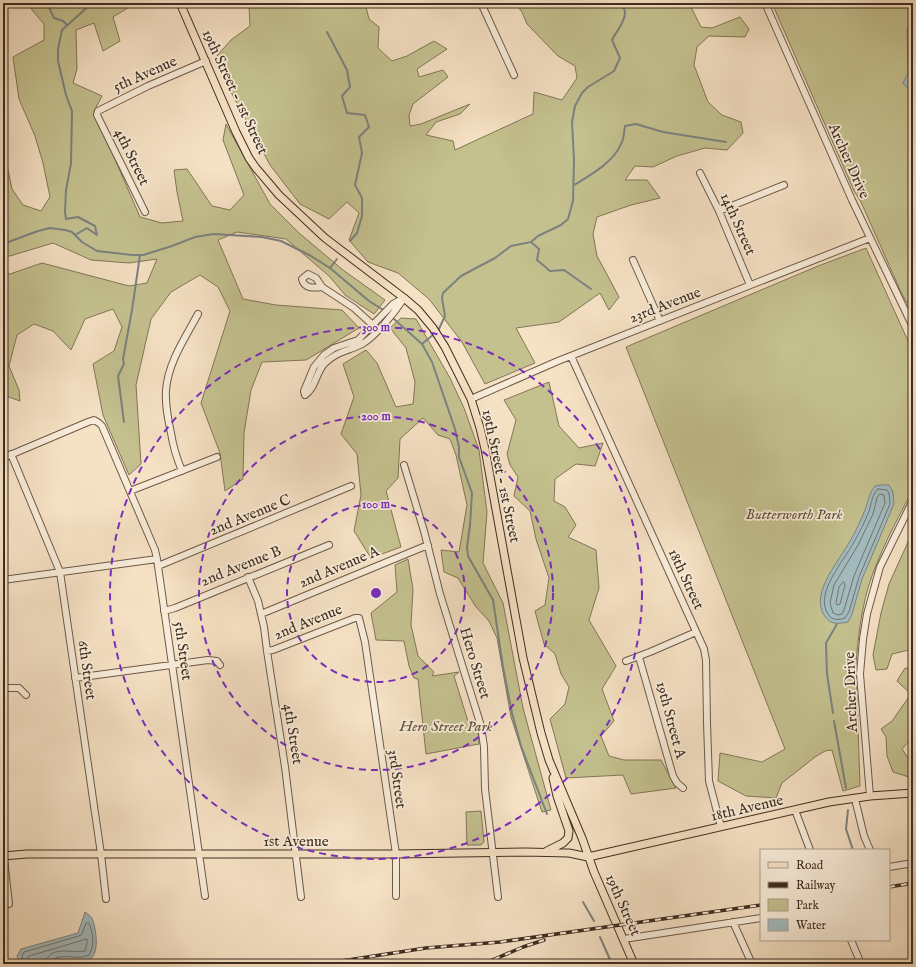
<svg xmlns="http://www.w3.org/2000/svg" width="916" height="967" font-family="'IM FELL English',serif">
<rect width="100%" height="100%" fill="#f5e1c4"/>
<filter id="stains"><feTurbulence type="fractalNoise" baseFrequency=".005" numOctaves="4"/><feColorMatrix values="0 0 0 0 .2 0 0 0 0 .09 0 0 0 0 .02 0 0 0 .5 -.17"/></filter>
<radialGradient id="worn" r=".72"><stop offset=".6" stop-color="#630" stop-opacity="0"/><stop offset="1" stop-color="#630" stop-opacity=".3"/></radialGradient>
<!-- green -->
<path fill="#c4c18f" stroke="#827658" d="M30,3H136L113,17L120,41L103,51L94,23L76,30L77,69L73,83L102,96L94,111L140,217L162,223L183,221L177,192L174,170L187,169L212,206L230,210L244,195L223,140L226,124L270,204L299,233L343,270L385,300L374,314L345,295L329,276L286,239L237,232L218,240L243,299L276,305L342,310L359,328L306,360L262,362L251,390L244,433L243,479L225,491L220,453L201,403L230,311L218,287L200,275L171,292L151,319L136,385L141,464L129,475L103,415L93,364L114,351L122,327L113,309L85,319L71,350L53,331L34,324L17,335L9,366L19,390L20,401L3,395V273L10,274L42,263L129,286L147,283L157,259L129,263L91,260L53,243L10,256H3V146L12,189L23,205L41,211L50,197L43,163L35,136L19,99L13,57L44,40V24L32,10Z
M250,3H365L369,19L379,27L378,48L392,61L407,56L434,41L447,49L417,69L419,77L443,70L448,77L413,104L409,115L410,126L421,124L470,104L460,114L436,122L426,135L453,141L455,150L533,114L534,92L562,100L577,78L575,66L558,56L527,24L522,12L515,3H689L701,27L712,28L740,17L749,29L745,37L709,36L697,47L694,65L708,102L722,115L741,122L743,133L727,150L705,148L677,156L653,167L635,166L625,180H647L660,198L631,205L597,217L593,234L597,256L619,297L609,310L600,293L559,322L516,328L535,363L485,384L462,342L429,299L398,273L368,262L349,240L359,213L347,202L329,219L300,204L270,165L224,79L215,58L231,40L250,26L249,7Z
M772,3H913V314L901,292L861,202L854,191Z
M866,248L913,352V486L911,493C895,524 878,555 868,588C861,613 858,638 856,664L860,786L843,791L832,750L825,751L815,757L782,783L776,798L746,796L718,781L720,753L762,762L785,749L626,347L818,266Z
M401,318L416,319L450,378L464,408L479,450L487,512L483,563L503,603L523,708L551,810L542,812L511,717L497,638L489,621L476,607L458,578L444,572L441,550L459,552L467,505L456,455L450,439L438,435L423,418L400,439L398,478L386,491L401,547L371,558L354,531L361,495L357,454L341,434L354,397L343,364L366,350L377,363L396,407L413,404L415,382L406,348L390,328Z
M549,382L559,426L579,448L603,443L595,466L576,464L555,479L554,501L565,507L576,525L568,537L596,550L599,588L589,620L616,666L602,689L614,721L601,736L609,756L624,760H661L676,788L631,794L623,775L566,778L550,719L565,704L569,687L561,674L555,654L544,644L535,611L545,605L549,578L536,539L530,511L514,496L518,477L510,465L507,454L516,420L504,400Z
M913,531V649L892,654L887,669L876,670L873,655L881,613L889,584Z
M408,559L413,589L411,625L418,656L434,672L432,676L459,672L454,676L471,731L478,730L479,744L426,754L418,679L414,678L409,666L404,641L376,640L371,613L397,592L395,565Z
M905,668L913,669V737L902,749L908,758H913V777H909L893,772L887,756L886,737L881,729L892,721L911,694L897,681Z
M481,811L484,842L481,845H467L466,812Z"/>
<!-- water -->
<path fill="#a2bbbf" stroke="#7b8280" d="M913,20V94L903,83L908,73L907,29Z
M881,485H889L893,492L894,504L862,579L852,614L848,622C838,624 830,625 824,615C810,592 840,560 850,541C856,531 861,520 865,510C869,500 868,495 875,486Z
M85,912C88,914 90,916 92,918C96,928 100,953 90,959C82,964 74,959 66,960C51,962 35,967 20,963L17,956L21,949L78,933Z"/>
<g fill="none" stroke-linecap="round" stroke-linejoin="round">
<!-- shore -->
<path stroke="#717470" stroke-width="1" d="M913,26L911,30L912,73L908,82L913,88
M878,489L887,490L889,493L890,504L859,577L849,612L845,618C839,620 832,621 828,614C814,593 844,561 854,542C859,533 865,522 869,511C872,503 871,496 878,489Z
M880,494L884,495L885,503L854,576L844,610L842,614L838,615L833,613L830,603L834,585L858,545L873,514L877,498Z
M844,582L845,585L840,604L837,605L836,603L839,587L842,583Z
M24,964L22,956L24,952L79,936L82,934L86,923H89C93,933 95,945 89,955C77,961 64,952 52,960L51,964
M29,964L28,957L29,956L80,941L85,939H87V944L85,951C74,954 47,944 46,964"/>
<!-- stream -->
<path stroke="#7b8280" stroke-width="2" d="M47,3L54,18L63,21L67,25
M327,32L347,70L350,87L342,96L347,113L365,115L369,127L359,137L362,153L355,185L362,198V216L357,233L350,241
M574,185C589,176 614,162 621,144C624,139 624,132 625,126L636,124L663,132L726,142
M75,235L87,228L97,235L95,226L78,217L66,219L65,212L66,190L71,163L72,111L66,95L58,61V49L62,30L92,3
M531,242L539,249L537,260L550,271L564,270L591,289
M3,244L38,231L50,228L65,230L72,232L82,242L97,251L132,255H143L172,246L195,237L214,234L262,237L281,241L311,256L330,268L369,301L385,311L422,344L432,362L455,429L459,447V457L472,493L470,525L467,547L468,556L493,600L503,667L512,713L521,746L547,814
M330,268L337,259
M438,331L445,316L442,298L443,293L461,276L495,258L511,246L531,242L538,236L561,225L568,219L573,201L574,160L572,122L575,106L582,93L588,87L614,71L620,58L612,40C616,32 625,22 625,13C625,10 623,6 622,3
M422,344L434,334
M124,422L118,376L124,364L123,359L132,310L140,255
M833,713L827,674L826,643L837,624
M834,721L846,788
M848,810L846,829L853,850
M583,902L594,921
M600,937L612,964"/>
<defs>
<path id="minor" d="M481,3L514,75
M765,3L852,200L913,327
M700,173L719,211L750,285
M719,211L784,185
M145,212L97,115L98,111L148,86L206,61
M633,260L660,321
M322,287C314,288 304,289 302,279L308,274L316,278L322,287L354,308L375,327
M571,356L704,649L706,660L707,723L709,781L721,827
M305,395L304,391L314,367L324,355L334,348L358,340L393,304L404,298
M305,395C315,389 316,373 324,364C335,352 349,351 362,344C375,337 394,313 402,301
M471,399L558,361L870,238
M11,454L60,572L101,854L106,899
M3,458L88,422L94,420L99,423L102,426L155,550L157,559L205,896
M404,465L424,531L440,594L481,726L484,747L485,789L498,897
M182,471C177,459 173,446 171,433C168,419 165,405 166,390C168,363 185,338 198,314
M130,491L217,457
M158,566L351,486
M248,577L258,601L264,627L267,651L285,767L301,897
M3,580L157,559
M164,611L175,608L329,545
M261,614L428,545
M267,651L273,650L355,618H359L365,642L396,854V896
M639,657L673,776L677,783L683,788
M626,661L650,652L696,632
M75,678L208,660L217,661L220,665
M3,688H19L26,695
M870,796L860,674L863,639L867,614L880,567L913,500
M855,799L864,836L870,850
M795,810L810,850
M3,850L9,904
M889,867L913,863
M733,922L752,964
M624,939L761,918
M851,940L861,964"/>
<path id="major" d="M180,3L236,132L249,158L256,168L279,195L325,238L404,298L418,310L433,328L445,347L471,399L480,428L485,449L523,658L541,733L549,760L582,838L594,872L634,964
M547,851L563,843L568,838L569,831L557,796L553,778
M3,856L27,854H396L525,852L569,853L588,857L829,802L870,796L913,793"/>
</defs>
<!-- minor casing -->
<use href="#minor" stroke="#6d594a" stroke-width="8"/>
<!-- major casing -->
<use href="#major" stroke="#402c21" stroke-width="9"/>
<!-- minor -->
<use href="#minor" stroke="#f8ecd9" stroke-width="6"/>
<!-- major -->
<use href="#major" stroke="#f5e1c4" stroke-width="7"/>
<defs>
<path id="rail" d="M889,887L913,883
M322,964L426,948L500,942L761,905
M483,964L523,947L544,940"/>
</defs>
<!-- rail casing -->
<use href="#rail" stroke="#402c21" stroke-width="3.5"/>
<!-- rail -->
<use href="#rail" stroke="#f8ecd9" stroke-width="2" stroke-dasharray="6" stroke-linecap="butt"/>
</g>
<!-- distance rings -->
<g fill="none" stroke="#7b2cbf" stroke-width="2" stroke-dasharray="7 5">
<circle cx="376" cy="593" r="89"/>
<circle cx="376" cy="593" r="177"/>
<circle cx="376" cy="593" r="266"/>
</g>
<g text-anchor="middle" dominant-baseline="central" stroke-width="3.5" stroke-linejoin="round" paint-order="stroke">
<!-- street labels -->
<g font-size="15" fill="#402c21" stroke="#f8ecd9">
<text transform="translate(145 74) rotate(-24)">5th Avenue</text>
<text transform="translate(235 92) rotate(65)">19th Street - 1st Street</text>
<text transform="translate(132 157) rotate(64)">4th Street</text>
<text transform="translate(849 161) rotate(66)">Archer Drive</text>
<text transform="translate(738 224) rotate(66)">14th Street</text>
<text transform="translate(665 305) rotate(-21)">23rd Avenue</text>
<text transform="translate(501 476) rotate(78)">19th Street - 1st Street</text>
<text transform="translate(250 515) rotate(-22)">2nd Avenue C</text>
<text transform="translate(241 566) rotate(-22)">2nd Avenue B</text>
<text transform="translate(339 567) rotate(-23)">2nd Avenue A</text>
<text transform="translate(686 579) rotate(65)">18th Street</text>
<text transform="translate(308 622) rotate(-22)">2nd Avenue</text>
<text transform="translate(183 651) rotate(82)">5th Street</text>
<text transform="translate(475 663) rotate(73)">Hero Street</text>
<text transform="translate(87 670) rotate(82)">6th Street</text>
<text transform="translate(851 692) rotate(-92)">Archer Drive</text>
<text transform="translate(671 720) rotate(75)">19th Street A</text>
<text transform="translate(293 734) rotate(81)">4th Street</text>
<text transform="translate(397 779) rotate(82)">3rd Street</text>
<text transform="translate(747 808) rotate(-13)">18th Avenue</text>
<text x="296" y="841">1st Avenue</text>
<text transform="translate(623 905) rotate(66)">19th Street</text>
</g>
<!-- park labels -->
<g font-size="15" font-style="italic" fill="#61513c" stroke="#f8ecd9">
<text x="794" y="514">Butterworth Park</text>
<text x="446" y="726">Hero Street Park</text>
</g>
</g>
<circle cx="376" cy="593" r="6" fill="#7b2cbf" stroke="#f8ecd9" stroke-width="2"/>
<g font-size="12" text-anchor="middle" font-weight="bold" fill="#7b2cbf" stroke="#f8ecd9" stroke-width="3.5" stroke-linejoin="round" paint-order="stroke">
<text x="376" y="331">300 m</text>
<text x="376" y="420">200 m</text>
<text x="376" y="508">100 m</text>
</g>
<!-- margin -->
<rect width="916" height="967" fill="none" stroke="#f5e1c4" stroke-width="16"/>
<rect x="4" y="4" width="908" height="959" fill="none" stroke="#402c21" stroke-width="2"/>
<rect x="8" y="8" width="900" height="951" fill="none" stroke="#402c21"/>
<!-- legend -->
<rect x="760" y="849" width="130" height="92" fill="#f8ecd9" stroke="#ae9f8f"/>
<rect x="768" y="862" width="20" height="6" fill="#f5e1c4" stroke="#ae9f8f"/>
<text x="796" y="869" font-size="12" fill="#402c21">Road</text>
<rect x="768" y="882" width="20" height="6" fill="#402c21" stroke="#ae9f8f"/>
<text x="796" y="889" font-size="12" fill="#402c21">Railway</text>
<rect x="768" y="899" width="20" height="12" fill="#c4c18f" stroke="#ae9f8f"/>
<text x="796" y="909" font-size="12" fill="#402c21">Park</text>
<rect x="768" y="919" width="20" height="12" fill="#a2bbbf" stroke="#ae9f8f"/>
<text x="796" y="929" font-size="12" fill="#402c21">Water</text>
<rect width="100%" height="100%" filter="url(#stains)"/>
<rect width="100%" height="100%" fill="url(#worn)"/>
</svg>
